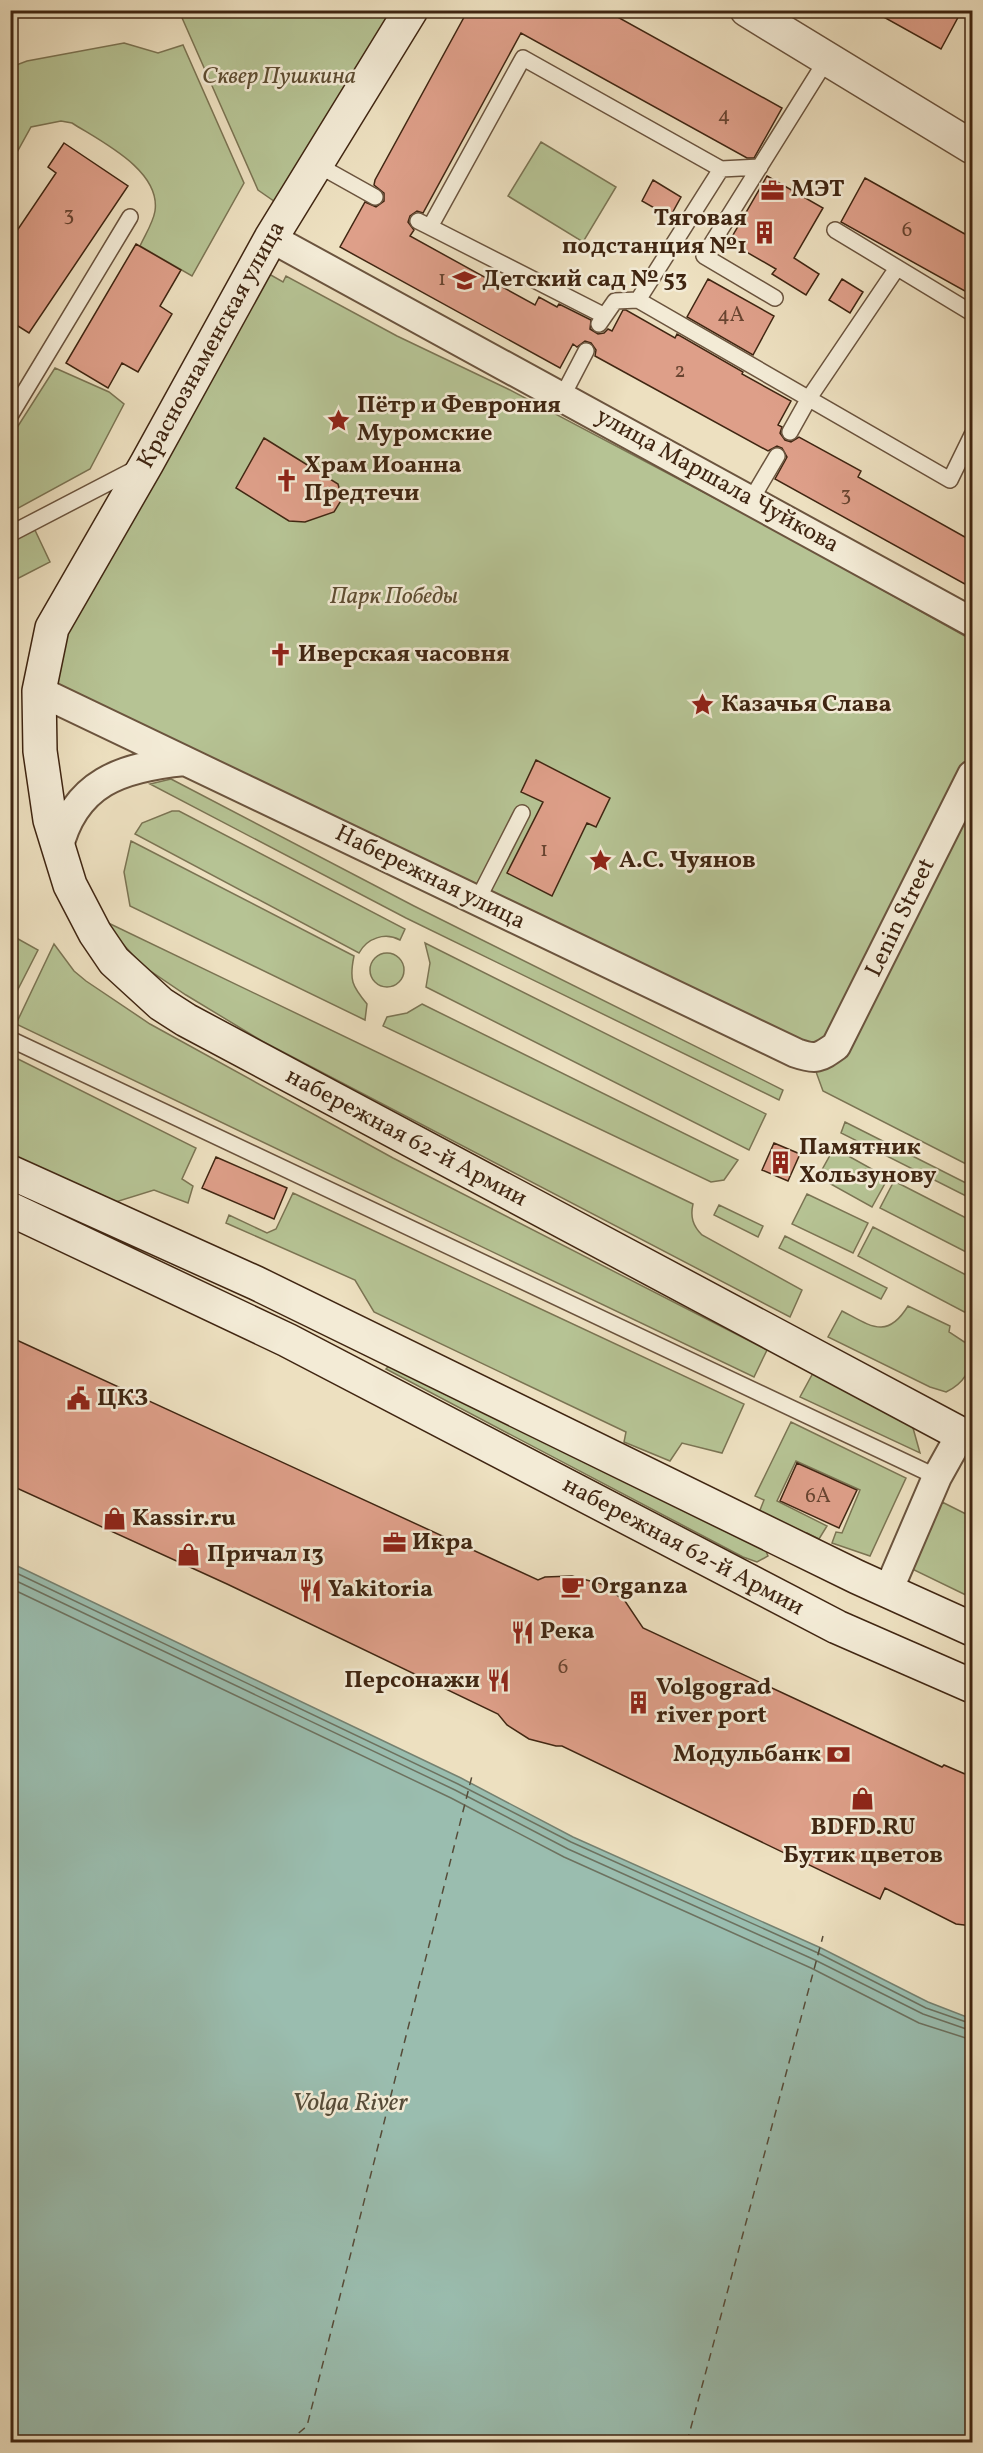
<svg xmlns="http://www.w3.org/2000/svg" width="983" height="2453" font-family="Vollkorn,serif">
<rect width="100%" height="100%" fill="#ede0c0"/>
<filter id="stains"><feTurbulence type="fractalNoise" baseFrequency=".00333" numOctaves="4"/><feColorMatrix values="0 0 0 0 .2 0 0 0 0 .09 0 0 0 0 .02 0 0 0 .5 -.17"/></filter>
<radialGradient id="worn" r=".72"><stop offset=".6" stop-color="#630" stop-opacity="0"/><stop offset="1" stop-color="#630" stop-opacity=".3"/></radialGradient>
<!-- green -->
<path fill="#b6c394" stroke="#7b7453" stroke-width="1.5" d="M179,11H394L281,206L258,190Z
M124,43L158,53L183,45L244,183L192,276L140,246C145,235 153,223 155,211C161,170 100,141 72,123L61,121L31,127L11,163V67L27,61Z
M541,142L616,187L583,242L508,196Z
M255,266L283,282L286,276L397,336L508,389L792,539L972,640V1167L823,1091L811,1058L39,691L52,628Z
M55,368L109,392L124,404L90,469L11,512V437Z
M33,526L50,562L11,582V538Z
M171,779L414,906L783,1090L779,1100L406,918L150,784Z
M172,811H179L405,929L400,940C385,932 367,938 359,953L135,834L142,823Z
M131,841L354,956C349,980 352,986 367,1004L365,1020L130,906L124,872Z
M100,919L693,1204C690,1217 693,1226 702,1235L802,1290L790,1317L262,1041L186,995L143,966Z
M11,935L38,950L11,1003Z
M425,943L766,1114L749,1150L426,987L430,963Z
M54,944L74,971L86,981L150,1024L393,1158L767,1350L754,1377L16,1024Z
M370 970a17 17 0 1 1 34 0a17 17 0 1 1-34 0Z
M422,1004L738,1160L724,1180L711,1182L383,1026L387,1017L407,1013Z
M10,1055L196,1148L182,1179L193,1186L188,1203L154,1190L106,1205L11,1158Z
M845,1122L972,1186V1199L841,1133Z
M834,1148L888,1178L872,1207L818,1177Z
M894,1181L972,1221V1255L880,1208Z
M293,1193L744,1404L722,1453L682,1443L670,1461L624,1442L626,1432L374,1312L355,1280L226,1223L229,1215L267,1233L276,1229Z
M807,1194L868,1223L853,1253L792,1224Z
M719,1205L763,1226L758,1237L714,1215Z
M873,1227L972,1278V1316L858,1256Z
M785,1236L887,1288L881,1299L779,1248Z
M908,1306L950,1326L949,1332L972,1347C973,1367 965,1383 946,1392L930,1387L828,1337L842,1311C871,1326 887,1340 908,1306Z
M391,1364L763,1544L768,1556L757,1562L743,1557L386,1369Z
M813,1373L905,1420L913,1428L920,1453L800,1397Z
M791,1422L906,1478L870,1556L832,1543L836,1532L842,1533L860,1490L796,1461L777,1501L827,1526L819,1539L807,1533L805,1537L758,1515L764,1500L755,1496Z
M942,1502L972,1517V1598L910,1568Z"/>
<!-- water -->
<path fill="#9abdaf" stroke="#768170" stroke-width="1.5" d="M11,1563L461,1778L573,1837L821,1948L928,2002L972,2019V2442H11Z"/>
<g fill="none" stroke-linecap="round" stroke-linejoin="round">
<!-- shore -->
<path stroke="#6d7260" stroke-width="1.5" d="M10,1570L458,1784L571,1842L818,1953L926,2008L972,2024
M10,1578L455,1790L568,1849L815,1960L923,2014L972,2031
M10,1588L451,1798L564,1857L811,1968L919,2023L972,2040"/>
<!-- ferry -->
<path stroke="#564c39" stroke-width="1.5" stroke-dasharray="8 6" stroke-linecap="butt" d="M288,2442L307,2426L473,1772
M687,2442L823,1936"/>
</g>
<!-- building -->
<path fill="#de9f89" stroke="#402612" stroke-width="1.5" d="M468,10H605L782,108L754,158H747L521,33L423,213L417,211L410,216L408,222L414,230L410,236L535,305L539,297L557,307L559,304L591,320L590,329L598,334L604,333L608,329L612,331L623,310H626L675,338L677,334L743,372L742,374L791,401L778,425L782,427L780,433L785,440L791,442L799,437L861,471L858,477L972,541V588L775,479L787,457L782,448L777,446L768,451L595,356L596,350L591,343L585,341L577,347L573,344L560,368L340,247L365,202L376,207L384,201V193L374,185L375,180Z
M871,10H962L941,49Z
M64,143L128,186L29,333L10,321V241L56,173L48,167Z
M767,176L823,208L794,258L819,274L806,295L772,274L776,269L729,242Z
M865,178L972,238V295L841,222Z
M653,180L681,197L670,217L642,201Z
M136,244L181,270L160,306L172,314L138,372L122,363L108,388L66,363Z
M708,279L774,316L753,355L687,317Z
M842,279L863,292L850,313L829,300Z
M264,438L338,484L342,499L334,512L305,522L289,521L236,488Z
M536,760L610,798L596,827L587,823L552,896L507,873L543,802L521,792Z
M774,1143L800,1154L788,1181L762,1170Z
M216,1157L287,1188L274,1219L202,1188Z
M10,1337L538,1580L545,1577L572,1576L601,1584L625,1601L643,1628L942,1767L944,1765L972,1777V1926L956,1924L885,1888L880,1899L562,1746H556L529,1739L507,1725L498,1714L227,1584L10,1485Z
M797,1463L857,1490L839,1528L780,1501Z"/>
<g fill="none" stroke-linecap="round" stroke-linejoin="round">
<defs>
<path id="service" d="M316,164L375,197
M721,169L760,167
M418,221L430,227L523,58L721,169L638,300L950,480L972,435
M430,227L603,315
M835,230L972,313
M775,298L704,256L827,59
M599,324L615,301L638,300
M562,397L586,351
M10,416L130,217
M790,432L809,398L897,268
M751,500L777,456
M10,534L139,467
M477,901L522,813
M10,1039L937,1477"/>
<path id="minor" d="M271,238L972,622
M39,691L796,1053C816,1060 819,1058 836,1046L972,775
M58,850C74,782 122,767 185,761
M888,1591L937,1477L961,1434"/>
<path id="tertiary" d="M747,10L972,147"/>
<path id="secondary" d="M411,10L271,238L147,463L52,628L39,691L40,751L50,820L70,885L95,933L114,961L161,1004L186,1020L972,1440
M10,1172L256,1283L857,1577L972,1629
M10,1209L287,1340L837,1627L972,1686"/>
</defs>
<!-- service casing -->
<use href="#service" stroke="#6b543e" stroke-width="18"/>
<!-- minor casing -->
<use href="#minor" stroke="#6b543e" stroke-width="32"/>
<!-- tertiary casing -->
<use href="#tertiary" stroke="#6b543e" stroke-width="36"/>
<!-- secondary casing -->
<use href="#secondary" stroke="#402612" stroke-width="36"/>
<!-- service -->
<use href="#service" stroke="#f3ebd6" stroke-width="15"/>
<!-- minor -->
<use href="#minor" stroke="#f3ebd6" stroke-width="28"/>
<!-- tertiary -->
<use href="#tertiary" stroke="#f3ebd6" stroke-width="33"/>
<!-- secondary -->
<use href="#secondary" stroke="#f3ebd6" stroke-width="33"/>
</g>
<!-- icons -->
<defs>
<symbol id="office-bare" viewBox="-9 -9 18 18"><path d="M-6-3h4V-5.5h4V-3h4V5H-6ZM-1-4.5V-3h2v-1.5ZM-6 0V1H6V0Z" fill="#8f2418" stroke="#f3ebd6" stroke-width="2.5" paint-order="stroke"/></symbol>
<symbol id="building-bare" viewBox="-9 -9 18 18"><path d="M-4-6H4V6H1V3H-1V6H-4ZM-2.5-4.3h1.7v1.8h-1.7ZM.8-4.3h1.7v1.8H.8ZM-2.5-1h1.7V.8h-1.7ZM.8-1h1.7V.8H.8Z" fill="#8f2418" stroke="#f3ebd6" stroke-width="2.5" paint-order="stroke"/></symbol>
<symbol id="school-bare" viewBox="-9 -9 18 18"><path d="M0-5L7-2L0 1L-7-2ZM-4 1L0 2.5L4 1V4Q0 6-4 4Z" fill="#8f2418" stroke="#f3ebd6" stroke-width="2.5" paint-order="stroke"/></symbol>
<symbol id="sight-bare" viewBox="-9 -9 18 18"><path d="M0-6L1.8-2.2L6-1.7L2.9 1.2L3.7 5.4L0 3.3L-3.7 5.4L-2.9 1.2L-6-1.7L-1.8-2.2Z" fill="#8f2418" stroke="#f3ebd6" stroke-width="2.5" paint-order="stroke"/></symbol>
<symbol id="church-bare" viewBox="-9 -9 18 18"><path d="M-1.2-6h2.4v3.5h3.3v2.4h-3.3V6h-2.4V-.1h-3.3v-2.4h3.3Z" fill="#8f2418" stroke="#f3ebd6" stroke-width="2.5" paint-order="stroke"/></symbol>
<symbol id="civic-bare" viewBox="-9 -9 18 18"><path d="M-.6-6.5H3V-4.5H.6V-3L4-1V1h2V6H-6V1h2V-1L-.6-3ZM-1.2 2.5V6h2.4V2.5Z" fill="#8f2418" stroke="#f3ebd6" stroke-width="2.5" paint-order="stroke"/></symbol>
<symbol id="shop-bare" viewBox="-9 -9 18 18"><path d="M-5-2.5h2.3a2.7 3.5 0 0 1 5.4 0H5L5.5 6h-11ZM-1.5-2.5h3a1.5 2.3 0 0 0-3 0Z" fill="#8f2418" stroke="#f3ebd6" stroke-width="2.5" paint-order="stroke"/></symbol>
<symbol id="cafe-bare" viewBox="-9 -9 18 18"><path d="M-5.5-4.5H6V0H3Q3 3.5 0 3.5H-2.5Q-5.5 3.5-5.5 0ZM3-3.2v2h1.7v-2ZM-6 4.5H4V6H-6Z" fill="#8f2418" stroke="#f3ebd6" stroke-width="2.5" paint-order="stroke"/></symbol>
<symbol id="restaurant-bare" viewBox="-9 -9 18 18"><path d="M-5-6h1v4h1v-4h1v4h1v-4h1v5L-1.5 .5V6h-2V.5L-5-1ZM5-6V6H3V1.5H1.5Q1.5-4 5-6Z" fill="#8f2418" stroke="#f3ebd6" stroke-width="2.5" paint-order="stroke"/></symbol>
<symbol id="bank-bare" viewBox="-9 -9 18 18"><path d="M-6-4H6V4H-6ZM0-2.3a2.3 2.3 0 1 0 0 4.6a2.3 2.3 0 1 0 0-4.6Z" fill="#8f2418" stroke="#f3ebd6" stroke-width="2.5" paint-order="stroke"/></symbol>
</defs>
<g fill-rule="evenodd">
<use href="#office-bare" x="756" y="174" width="33" height="33"/>
<use href="#building-bare" x="748" y="216" width="33" height="33"/>
<use href="#school-bare" x="448" y="264" width="33" height="33"/>
<use href="#sight-bare" x="322" y="404" width="33" height="33"/>
<use href="#church-bare" x="270" y="464" width="33" height="33"/>
<use href="#church-bare" x="264" y="638" width="33" height="33"/>
<use href="#sight-bare" x="686" y="688" width="33" height="33"/>
<use href="#sight-bare" x="584" y="844" width="33" height="33"/>
<use href="#building-bare" x="764" y="1146" width="33" height="33"/>
<use href="#civic-bare" x="62" y="1382" width="33" height="33"/>
<use href="#shop-bare" x="98" y="1502" width="33" height="33"/>
<use href="#office-bare" x="378" y="1526" width="33" height="33"/>
<use href="#shop-bare" x="172" y="1538" width="33" height="33"/>
<use href="#cafe-bare" x="556" y="1570" width="33" height="33"/>
<use href="#restaurant-bare" x="294" y="1574" width="33" height="33"/>
<use href="#restaurant-bare" x="506" y="1616" width="33" height="33"/>
<use href="#restaurant-bare" x="482" y="1664" width="33" height="33"/>
<use href="#building-bare" x="622" y="1686" width="33" height="33"/>
<use href="#bank-bare" x="822" y="1738" width="33" height="33"/>
<use href="#shop-bare" x="846" y="1782" width="33" height="33"/>
</g>
<g text-anchor="middle" dominant-baseline="central" stroke-width="5" stroke-linejoin="round" paint-order="stroke">
<!-- number labels -->
<g font-size="21" fill="#684430">
<text x="724" y="115">4</text>
<text x="69" y="214">3</text>
<text x="907" y="230">6</text>
<text x="442" y="279">1</text>
<text x="731" y="315">4А</text>
<text x="680" y="371">2</text>
<text x="846" y="494">3</text>
<text x="544" y="850">1</text>
<text x="818" y="1496">6А</text>
<text x="563" y="1667">6</text>
</g>
<!-- park labels -->
<g font-size="24" font-style="italic" fill="#5e4d32" stroke="#f3ebd6">
<text x="279" y="77">Сквер Пушкина</text>
<text x="394" y="597">Парк Победы</text>
</g>
<!-- poi labels -->
<g font-size="24" font-weight="bold" fill="#402612" stroke="#f3ebd6" text-anchor="start">
<text x="791" y="190">МЭТ</text>
<text x="747" y="219" text-anchor="end">Тяговая<tspan x="747" dy="28">подстанция №1</tspan></text>
<text x="482" y="280">Детский сад № 53</text>
<text x="357" y="406">Пётр и Феврония<tspan x="357" dy="28">Муромские</tspan></text>
<text x="304" y="466">Храм Иоанна<tspan x="304" dy="28">Предтечи</tspan></text>
<text x="298" y="655">Иверская часовня</text>
<text x="721" y="705">Казачья Слава</text>
<text x="619" y="861">А.С. Чуянов</text>
<text x="799" y="1148">Памятник<tspan x="799" dy="28">Хользунову</tspan></text>
<text x="97" y="1399">ЦКЗ</text>
<text x="132" y="1519">Kassir.ru</text>
<text x="412" y="1543">Икра</text>
<text x="207" y="1555">Причал 13</text>
<text x="591" y="1587">Organza</text>
<text x="328" y="1590">Yakitoria</text>
<text x="540" y="1632">Река</text>
<text x="480" y="1681" text-anchor="end">Персонажи</text>
<text x="656" y="1688">Volgograd<tspan x="656" dy="28">river port</tspan></text>
<text x="821" y="1755" text-anchor="end">Модульбанк</text>
<text x="863" y="1828" text-anchor="middle">BDFD.RU<tspan x="863" dy="28">Бутик цветов</tspan></text>
</g>
<!-- street labels -->
<g font-size="24" fill="#402612" stroke="#f3ebd6">
<text transform="translate(212 345) rotate(-61)">Краснознаменская улица</text>
<text transform="translate(717 481) rotate(29)">улица Маршала Чуйкова</text>
<text transform="translate(430 878) rotate(26)">Набережная улица</text>
<text transform="translate(901 918) rotate(-64)">Lenin Street</text>
<text transform="translate(406 1138) rotate(28)">набережная 62-й Армии</text>
<text transform="translate(683 1547) rotate(28)">набережная 62-й Армии</text>
</g>
<!-- water labels -->
<g font-size="26" font-style="italic" fill="#564c39" stroke="#f3ebd6">
<text x="350" y="2103">Volga River</text>
</g>
</g>
<!-- margin -->
<rect width="983" height="2453" fill="none" stroke="#ede0c0" stroke-width="36"/>
<rect x="12" y="12" width="959" height="2429" fill="none" stroke="#402612" stroke-width="3"/>
<rect x="18" y="18" width="947" height="2417" fill="none" stroke="#402612" stroke-width="1.5"/>
<rect width="100%" height="100%" filter="url(#stains)"/>
<rect width="100%" height="100%" fill="url(#worn)"/>
</svg>
